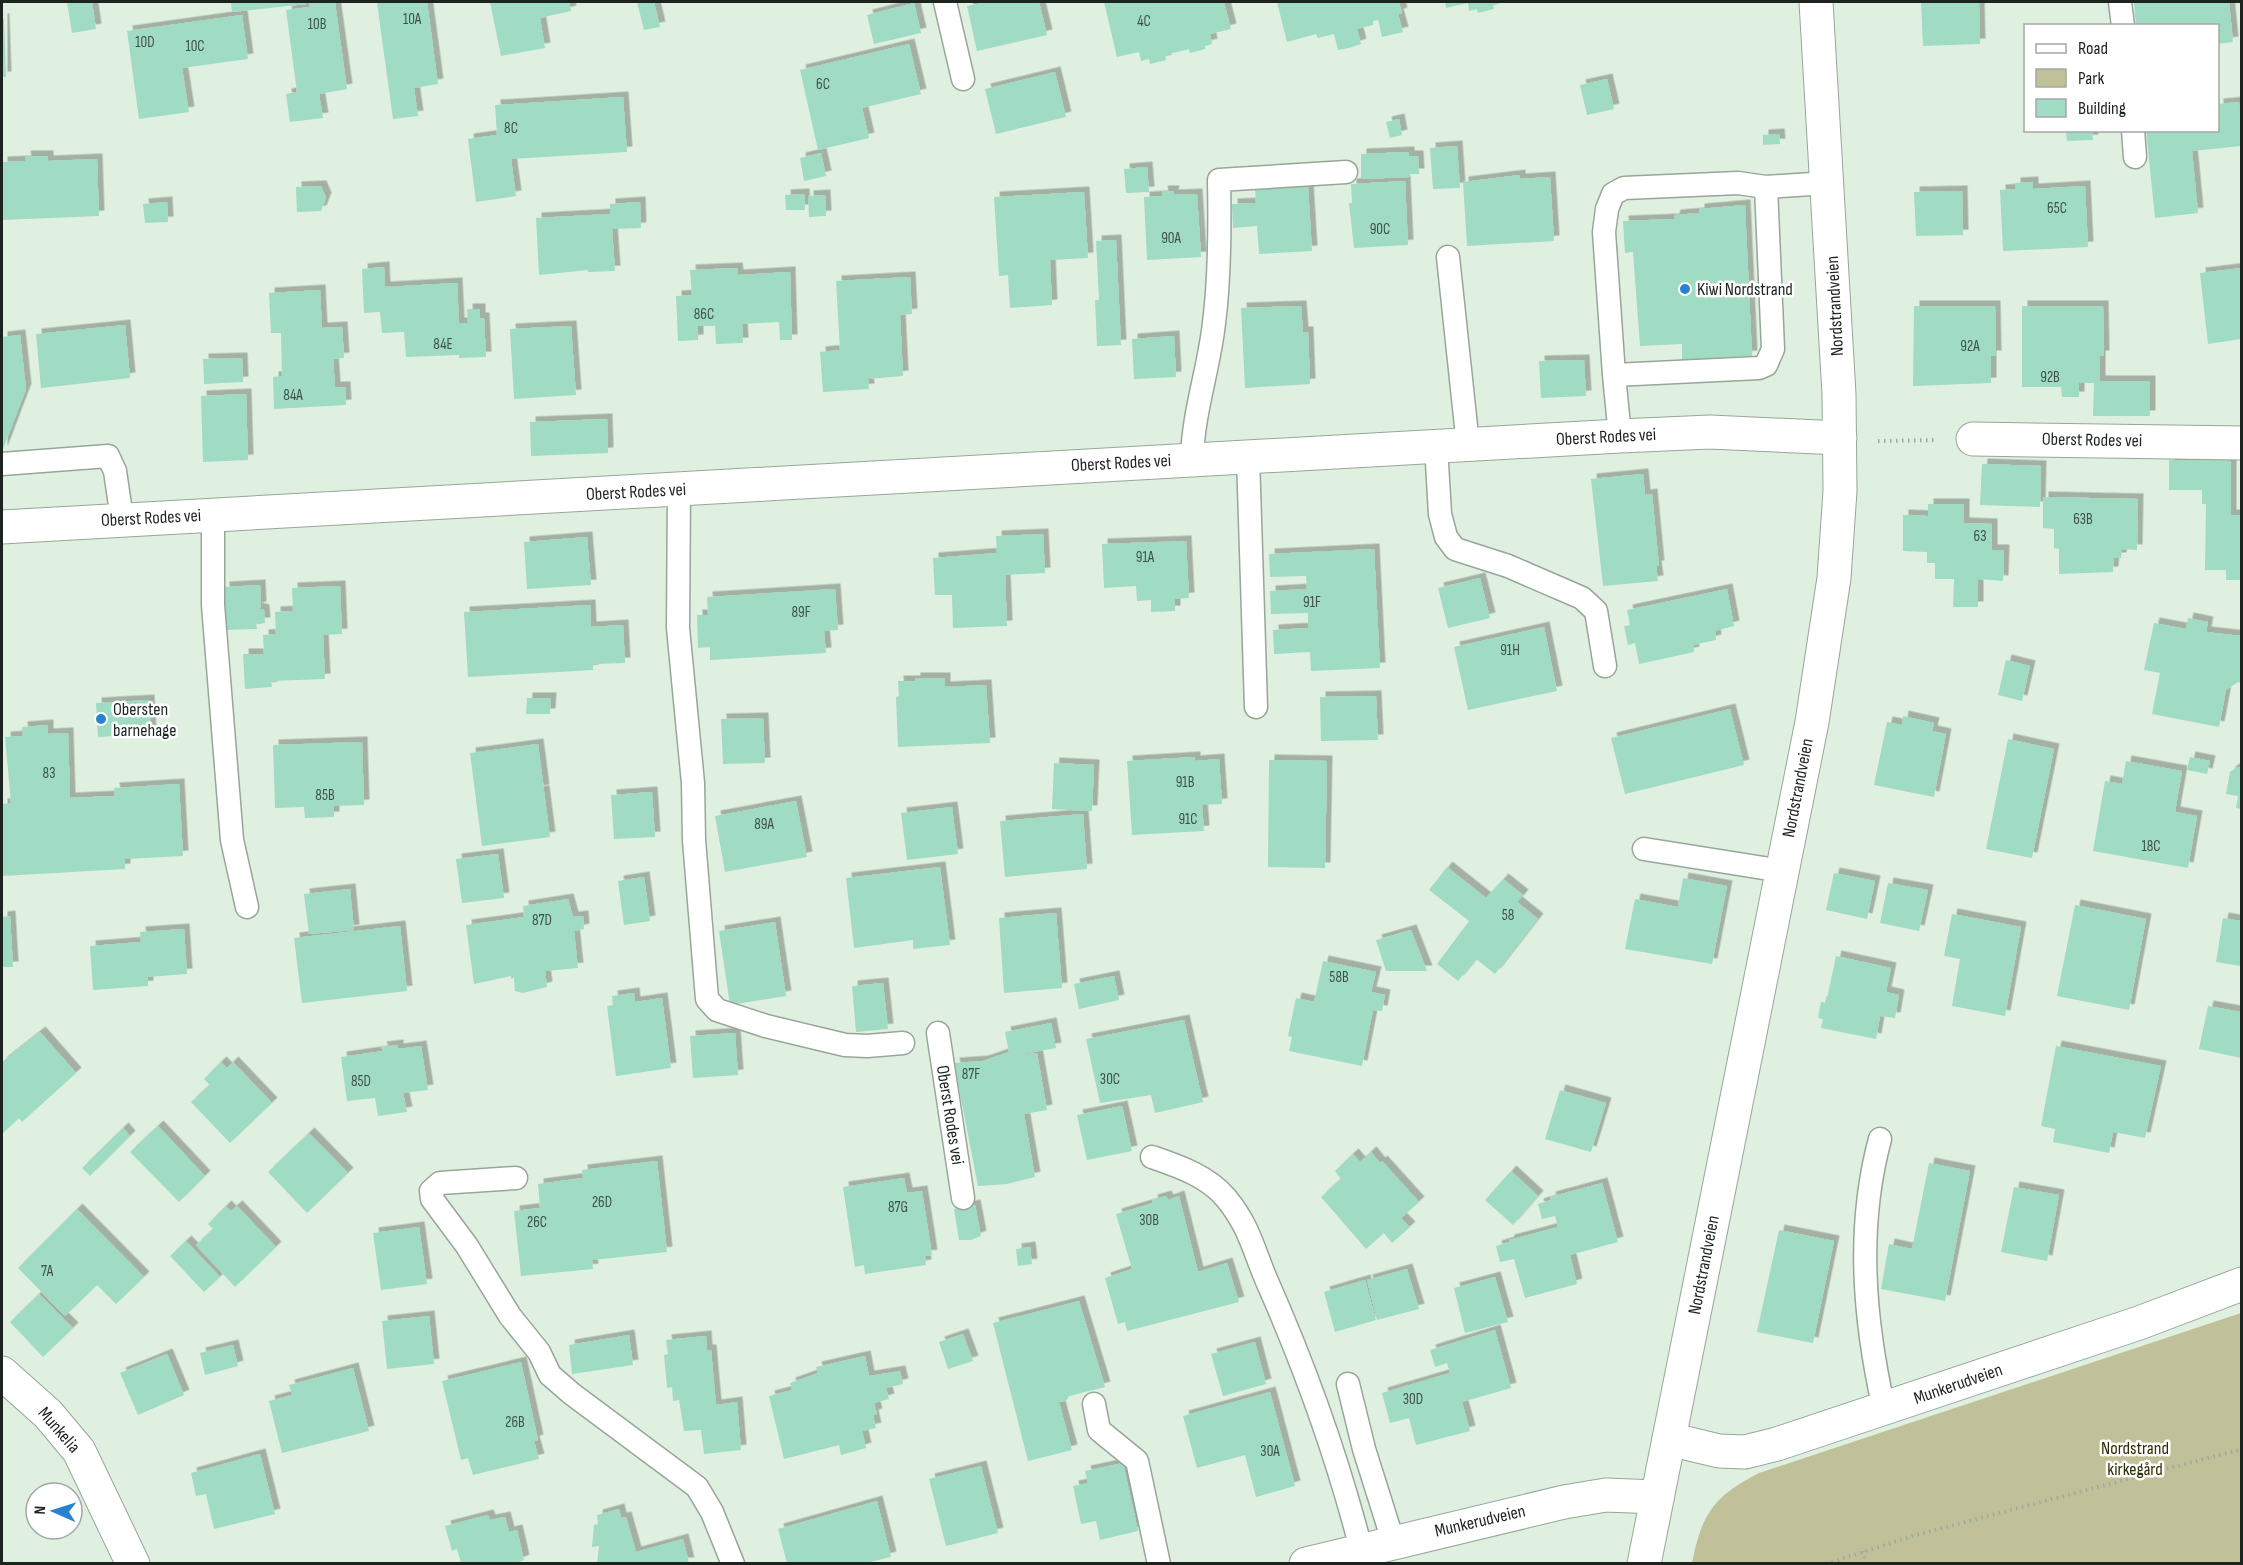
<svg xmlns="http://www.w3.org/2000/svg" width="2243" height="1565" font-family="'Sofia Sans Condensed',sans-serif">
<defs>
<filter id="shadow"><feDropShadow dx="5.5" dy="-5.5" stdDeviation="0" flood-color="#0004"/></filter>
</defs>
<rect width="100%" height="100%" fill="#dff0e0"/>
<!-- green -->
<path fill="#c1c199" d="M2241,1313V1563H1692C1702,1513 1713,1497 1759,1473Z"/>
<!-- building -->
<path fill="#a0dbc4" filter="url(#shadow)" d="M67,2H92L96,29L72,33Z
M231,2H306V4L232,12Z
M309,2L335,3L347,89L319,94L323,118L290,122L286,94L297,92L286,10L310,7Z
M390,2H427L438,84L414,88L418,116L393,119L377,3Z
M490,2H569L571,11L540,18L545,48L501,56Z
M637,2H654L660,27L644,30Z
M987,2H1039L1047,35L977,51L967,6Z
M1104,2H1224L1231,29L1210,34L1212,44L1205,46V49L1190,53L1189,49L1165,55L1166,60L1150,64L1149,59L1141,61L1139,52L1117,57Z
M1277,2H1399L1402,13L1398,14L1403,32L1382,37L1378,19L1373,21V25L1357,29L1361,44L1349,48L1338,50L1334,34L1318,38L1316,34L1287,42Z
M1445,2H1504L1493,5L1494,9L1478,13L1477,9L1469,11L1468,3L1446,8Z
M1921,2H1979L1980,44L1923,46Z
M2134,2H2229L2233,42L2218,44V26H2136Z
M914,3L921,33L874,44L867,15Z
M242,15L248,59L182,68L189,112L139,119L127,31Z
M2,19H4L6,77H2Z
M909,44L921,94L862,108L869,138L818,150L800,70Z
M1055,72L1066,117L996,134L985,89Z
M1607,79L1614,109L1587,115L1580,85Z
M623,97L627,152L511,159L516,196L476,202L468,139L497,135L495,105Z
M2239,102L2241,146L2192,151L2198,213L2155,218L2146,130H2218V104Z
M1399,119L1402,135L1390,138L1386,122Z
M2066,130H2092L2093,140L2067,141Z
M1779,134L1780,144L1763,145V135Z
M1457,146L1460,188L1433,189L1430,148Z
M1409,152V156H1418L1419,174H1410V177L1361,179V154Z
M821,153L826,176L804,181L800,158Z
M25,156H48V161L97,159L99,216L2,220V162L26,161Z
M1147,167L1149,192L1126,193L1124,169Z
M1520,175V179L1550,177L1554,241L1467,246L1463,182Z
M1405,181L1408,245L1354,248L1349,203H1352L1351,184Z
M2033,182V189L2085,186L2088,247L2003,251L2000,190L2015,189V183Z
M321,186L326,198L321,211L297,212L296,187Z
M1308,187L1312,251L1259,254L1257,226L1233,228L1232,204L1256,203L1255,190Z
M1162,191H1174L1173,195L1197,194L1201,257L1147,260L1144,197L1163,196Z
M1962,191L1963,235L1916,236L1914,192Z
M1084,192L1088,258L1050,260L1052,305L1010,308L1008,275L999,276L994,197Z
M804,194L805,210H786L785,195Z
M825,195L826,216L809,217L808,196Z
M167,202L168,222L145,223L143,204Z
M640,202L641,228L612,229L615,271L588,272V270L539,275L536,218L610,214V204Z
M1745,205L1752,356L1682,360V344L1640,346L1633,252L1625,253L1623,221L1674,219L1675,215L1699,213V209Z
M1116,240L1121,345L1097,346L1095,300H1099L1096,241Z
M384,267L385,287L457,283L459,323H468L467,309H480V318H484L486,357L459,358V355L406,357L404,332L382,333L380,312L364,313L362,269Z
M737,268L738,275L790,272L792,340H780L779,322L742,324L743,343L716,344L715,326H698V340L678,341L676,296L692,295L690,270Z
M2241,268V339L2208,344L2200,273Z
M910,277L912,314L900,315L903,376L868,379L869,389L823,392L820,352L840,350L836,281Z
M320,290L322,328L342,327L344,358L333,359L335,387H345L346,405L274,409L273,377L282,376L281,333H271L269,293Z
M1301,306L1303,332H1308L1310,384L1245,388L1241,308Z
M1914,306H1995L1996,356H1991V383L1913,386Z
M2022,306H2103L2104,356H2100V381H2150V416H2093L2094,383H2079V397H2062L2061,387H2022Z
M125,325L130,378L41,388L36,334Z
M571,326L576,395L514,399L510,329Z
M20,335L26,389L2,452V337Z
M1174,336L1176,377L1134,379L1132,339Z
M242,358L243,382L204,384L203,359Z
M1584,360L1586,396L1541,398L1539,361Z
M246,394L248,460L203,462L201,396Z
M607,419L608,453L531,456L530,422Z
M2169,460L2231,461V515H2241V580H2226V570H2205L2206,504H2202V490H2169Z
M1982,464L2041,466L2040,507L1980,505Z
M1643,474L1645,495L1652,494L1659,566H1656L1658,581L1603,586L1591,479Z
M2043,497L2138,499L2137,550L2122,549L2121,558H2114L2113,572L2059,574V549L2054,548V529L2043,528Z
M1928,504H1964V523L1992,524V550H2004L2003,581L1978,579V607H1953L1954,579H1935V563H1927V552L1903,551V515L1928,516Z
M1043,534L1045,573L1005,575L1007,626L953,628L952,595H935L933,558L997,553L996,536Z
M587,537L591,585L527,589L524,542Z
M1186,541L1189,598L1175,599V611L1151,612V600L1137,601L1136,586L1104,588L1102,544Z
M1374,549L1380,668L1311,671L1310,652L1274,654L1273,630L1308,628V613L1271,614L1270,591L1307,589L1306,576L1270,577L1269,554Z
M1480,578L1490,618L1448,628L1438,588Z
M260,585L261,607L256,608L264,610L265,623H256L257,629L226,630L224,587Z
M340,586L342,634L323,635L325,679L271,681L272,687L245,689L243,654H264L263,635L276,634L275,612L293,611L292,588Z
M835,589L838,630L824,631L826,653L710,660V647L698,648L697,615H708L707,597Z
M1727,589L1734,626L1715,631L1716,640L1693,645L1694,652L1639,664L1635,643L1628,645L1624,626L1630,625L1627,610Z
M590,605L591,627L623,625L625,663L593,664V670L468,677L464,612Z
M2188,618L2208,622L2206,632L2241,636V683L2238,682L2226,690L2219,727L2152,714L2160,673L2144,670L2154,623L2186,629Z
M1544,627L1557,691L1468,710L1454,647Z
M2006,660L2030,666L2022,701L1998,695Z
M915,678H945V687L986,685L990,743L898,747L896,697L899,696L898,681H915Z
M1376,696L1378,740L1321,741L1320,697Z
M527,698H551L550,714H526Z
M149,700L151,734L98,737L96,703Z
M1730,709L1744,765L1625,794L1611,738Z
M1903,716L1934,723L1932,731L1946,734L1934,797L1874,785L1887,722L1902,725Z
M763,718L765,763L723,764L721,719Z
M48,725V734L68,733L70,798L115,796L114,788L179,784L183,856L125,859V869L2,876V804L11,803L5,737L23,736L22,727Z
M2008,739L2054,749L2032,858L1986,849Z
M362,742L364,805L334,806V817L305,818L304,807L275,808L273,745Z
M538,744L544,790L511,795L544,791L550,837L482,846L470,753Z
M1195,757V761L1219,759L1222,804L1202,805L1204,831L1132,835L1127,761Z
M2190,757L2210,761L2207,774L2187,770Z
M1269,760L1327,761L1325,868L1268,867Z
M2126,761L2182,771L2175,812L2197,816L2188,868L2093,851L2105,781L2122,784Z
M1054,763L1094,765L1092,811L1052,809Z
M2237,767L2241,768V809L2236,808L2238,796L2226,794L2230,772Z
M652,792L655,837L614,839L611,795Z
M796,801L807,857L725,872L715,816Z
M952,807L958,854L907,860L901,813Z
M1083,814L1087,869L1005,877L1000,821Z
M498,854L504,898L462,903L456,859Z
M940,867L950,945L913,949V940L854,948L846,878Z
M1447,867L1486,898L1503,879L1523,895L1517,902L1538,919L1495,974L1476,959L1458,981L1437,964L1469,921L1429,890Z
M1834,873L1875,881L1867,919L1826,910Z
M644,877L650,921L624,925L618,881Z
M1683,878L1727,886L1712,964L1625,949L1635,899L1678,907Z
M1888,883L1928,890L1919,931L1880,923Z
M350,889L354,930L309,934L304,894Z
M568,899L573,917L583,916L584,929L574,931L578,968L545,971L547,987L523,993L515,991L514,978L511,979V976L474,984L466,925L524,917L523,906Z
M2075,905L2146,919L2129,1010L2057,996Z
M1056,913L1062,988L1004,993L999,918Z
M1952,914L2021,927L2005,1016L1952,1006L1960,959L1944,956Z
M10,916L13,967H2V917Z
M2223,918L2241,921V966L2216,962Z
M775,922L786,996L730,1005L719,931Z
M400,926L407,991L302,1003L294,938Z
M184,929L187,974L148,977V986L93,990L90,946L141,942L140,932Z
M1411,930L1427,971H1386L1376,940Z
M1836,956L1891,968L1886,992L1899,995L1895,1018L1880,1016L1876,1039L1821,1028L1823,1019L1818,1018L1821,1002L1826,1003Z
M1323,961L1376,972L1371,992L1385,995L1382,1011L1373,1010L1362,1066L1289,1051L1292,1037L1288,1036L1296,998L1314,1002Z
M1114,976L1119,1000L1079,1009L1074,984Z
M883,983L888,1029L856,1032L852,986Z
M634,993L635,1002L662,998L671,1068L616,1076L607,1006L613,1005L612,996Z
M2208,1006L2241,1012V1058L2199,1049Z
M1184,1020L1203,1102L1155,1113L1151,1095L1100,1103L1086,1039Z
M1051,1023L1056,1048L1011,1056L1037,1053L1047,1110L1024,1114L1035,1177L1007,1184L978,1186L954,1063L983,1061L1009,1052L1005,1032Z
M40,1032L76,1073L22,1122L19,1118L2,1134V1062Z
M735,1033L738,1075L693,1078L690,1036Z
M398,1045V1049L421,1046L428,1090L403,1093L407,1112L378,1116L375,1098L347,1101L341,1057L383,1051L381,1047Z
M2056,1046L2161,1066L2145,1138L2113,1132L2109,1153L2053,1142L2055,1129L2041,1126Z
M221,1062L227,1068L233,1062L272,1103L230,1143L191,1102L210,1085L204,1079Z
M1560,1090L1606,1103L1591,1152L1545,1139Z
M1122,1106L1132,1151L1087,1160L1077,1115Z
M158,1126L205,1176L179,1202L130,1152Z
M123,1128L130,1136L90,1176L82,1168Z
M309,1133L348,1173L307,1213L268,1172Z
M1371,1152L1380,1163L1382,1161L1419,1202L1401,1218L1410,1227L1392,1243L1384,1233L1366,1249L1321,1197L1341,1179L1335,1171L1353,1154L1360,1162Z
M657,1161L667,1252L592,1260L593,1269L521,1276L514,1211L540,1208L538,1184L583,1178L582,1170Z
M1929,1163L1970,1171L1945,1301L1881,1289L1889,1244L1912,1249Z
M1511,1171L1538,1196L1513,1225L1485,1200Z
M904,1178L907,1193L922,1191L932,1255L925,1256L926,1265L865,1274L864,1265L855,1267L843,1187Z
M1602,1183L1618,1242L1570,1255L1577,1284L1525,1298L1514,1259L1500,1262L1496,1246L1509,1242V1240L1558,1227L1555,1216L1542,1219L1538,1204L1551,1200L1550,1197Z
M2014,1187L2059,1195L2047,1261L2001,1252Z
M1166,1196L1168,1200L1179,1196L1198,1272L1227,1263L1239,1302L1127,1331L1125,1322L1118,1324L1105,1278L1132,1269L1116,1214L1153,1203L1152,1200Z
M975,1205L981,1236L971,1240H959L954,1209Z
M226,1206L231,1211L237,1206L276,1247L235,1287L196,1245L213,1229L208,1224Z
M77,1209L144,1277L116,1304L97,1285L65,1316L18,1268Z
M419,1227L427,1284L381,1290L373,1233Z
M1779,1230L1834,1241L1813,1343L1757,1332Z
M186,1241L220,1277L204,1292L170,1256Z
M1030,1247L1032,1264L1018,1266L1016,1249Z
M1407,1269L1419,1309L1377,1320L1367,1280Z
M1495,1277L1508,1322L1465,1333L1454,1288Z
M1365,1280L1376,1320L1335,1332L1324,1292Z
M39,1294L73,1328L43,1357L10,1322Z
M1079,1301L1105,1387L1069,1396L1066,1401L1059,1402L1072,1450L1028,1461L993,1323Z
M429,1316L434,1364L387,1369L382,1321Z
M1495,1330L1511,1388L1462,1402L1470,1431L1416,1445L1409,1418L1390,1423L1382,1393L1450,1373L1447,1363L1435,1367L1430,1350Z
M963,1334L973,1361L948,1369L939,1342Z
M629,1335L633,1365L572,1374L569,1345Z
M706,1336L707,1350H711L716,1405L737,1402L741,1450L704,1454L701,1430L684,1431L679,1400L673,1401L672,1387L667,1388L664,1355L668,1354L666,1340Z
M1255,1342L1266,1384L1223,1396L1211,1354Z
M233,1345L238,1366L205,1375L200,1353Z
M167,1354L184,1395L138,1415L120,1373Z
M865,1356L869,1376L900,1371L903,1384L886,1388L889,1399L874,1403L877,1414L873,1415L876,1428L862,1431L866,1448L841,1455L839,1445L784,1459L769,1396L792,1390L790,1383L818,1373L816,1367Z
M521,1362L538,1440L534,1441L539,1459L473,1475L468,1458L461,1460L442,1381Z
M353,1368L369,1431L282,1453L269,1401L292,1395L289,1385Z
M1270,1392L1295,1486L1256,1497L1245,1455L1197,1468L1183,1416Z
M260,1454L275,1514L214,1529L206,1494L196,1496L191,1473Z
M1123,1463L1138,1531L1100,1540L1096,1521L1081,1524L1073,1486L1088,1483L1085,1471Z
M981,1466L998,1533L946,1546L929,1479Z
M877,1501L891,1557L866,1563H787L778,1529Z
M619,1509L621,1518L626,1517L636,1552L683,1539L689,1563H597L599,1546L592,1547L594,1525L598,1524L597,1515Z
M488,1515L490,1520L505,1517L509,1532L517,1530L524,1560L517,1563H461L457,1549L452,1551L445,1526Z"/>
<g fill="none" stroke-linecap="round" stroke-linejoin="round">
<defs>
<path id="service" d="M945,2L963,79
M2120,2L2123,26
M2133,130L2135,157
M1448,257L1468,445
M1614,375L1604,232L1607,209L1613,194L1624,188L1738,183L1766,187
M1620,436L1614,375L1759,368L1766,365L1773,349L1766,187L1827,183
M1436,446L1440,514L1446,537L1455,549L1508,566L1582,598L1596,611L1605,666
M1248,457L1256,707
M1192,459C1193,412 1209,369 1214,323C1220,276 1220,227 1219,180L1346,172
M2,464L108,456L115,471L122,519
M679,490L678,628L693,783L694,840L707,999L717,1010L766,1026L845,1045L867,1046L903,1043
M213,514V605L232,840L247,907
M1644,849L1782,871
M938,1033L963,1198
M1880,1139C1856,1228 1864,1320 1884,1409
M1152,1157C1178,1166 1208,1176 1226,1198C1249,1226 1253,1248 1266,1279C1305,1367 1337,1455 1361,1549
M516,1178L440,1183L431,1191L432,1199L467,1246L510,1316L539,1352L550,1375L572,1394L697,1487L712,1512L733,1564
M1348,1384L1364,1449L1393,1541
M1094,1404L1099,1430L1137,1461L1159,1564"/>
<path id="minor" d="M1973,439L2242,443
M2,1373L48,1414L79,1451L133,1564
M1669,1439L1719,1451L1745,1452L1777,1444L2139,1323L2242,1284
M1306,1564L1564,1502L1606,1495L1657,1497"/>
<path id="tertiary" d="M2,527L1620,436L1710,432L1840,438"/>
<path id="secondary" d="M1644,1564L1812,722L1834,578L1840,491L1839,394L1816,2"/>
</defs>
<!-- service casing -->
<use href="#service" stroke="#97a698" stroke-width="25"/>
<!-- minor casing -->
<use href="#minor" stroke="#97a698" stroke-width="35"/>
<!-- tertiary casing -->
<use href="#tertiary" stroke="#97a698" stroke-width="35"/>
<!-- secondary casing -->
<use href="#secondary" stroke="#97a698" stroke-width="35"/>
<!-- path -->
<path stroke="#9caa9d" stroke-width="4" stroke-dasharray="1.5 4.5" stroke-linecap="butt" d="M1878,441L1936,440
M1863,1551L1866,1564
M1826,1564L1916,1535L2242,1449"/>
<!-- service -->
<use href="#service" stroke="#fff" stroke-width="22"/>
<!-- minor -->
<use href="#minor" stroke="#fff" stroke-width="33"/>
<!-- tertiary -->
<use href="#tertiary" stroke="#fff" stroke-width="33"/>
<!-- secondary -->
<use href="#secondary" stroke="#fff" stroke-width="33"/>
</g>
<!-- markers -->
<g fill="#2882cf" stroke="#fff" stroke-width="2">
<circle cx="1685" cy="289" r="6"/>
<circle cx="101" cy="719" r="6"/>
</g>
<g text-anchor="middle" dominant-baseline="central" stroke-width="5" stroke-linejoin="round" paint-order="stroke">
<!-- number labels -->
<g font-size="15" fill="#3e5148">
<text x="412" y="19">10A</text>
<text x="1144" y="21">4C</text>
<text x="317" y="24">10B</text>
<text x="145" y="42">10D</text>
<text x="195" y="46">10C</text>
<text x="823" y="84">6C</text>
<text x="511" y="128">8C</text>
<text x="2057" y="208">65C</text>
<text x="1380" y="229">90C</text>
<text x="1171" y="238">90A</text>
<text x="704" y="314">86C</text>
<text x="443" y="344">84E</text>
<text x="1970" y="346">92A</text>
<text x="2050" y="377">92B</text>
<text x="293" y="395">84A</text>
<text x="2083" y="519">63B</text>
<text x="1980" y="536">63</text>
<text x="1145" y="557">91A</text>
<text x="1312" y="602">91F</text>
<text x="801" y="612">89F</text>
<text x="1510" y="650">91H</text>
<text x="49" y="773">83</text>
<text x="1185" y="782">91B</text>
<text x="325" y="795">85B</text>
<text x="1188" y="819">91C</text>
<text x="764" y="824">89A</text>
<text x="2151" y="846">18C</text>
<text x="1508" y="915">58</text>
<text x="542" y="920">87D</text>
<text x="1339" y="977">58B</text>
<text x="971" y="1074">87F</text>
<text x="1110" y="1079">30C</text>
<text x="361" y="1081">85D</text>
<text x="602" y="1202">26D</text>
<text x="898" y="1207">87G</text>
<text x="1149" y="1220">30B</text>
<text x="537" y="1222">26C</text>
<text x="47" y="1271">7A</text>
<text x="1413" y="1399">30D</text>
<text x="515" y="1422">26B</text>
<text x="1270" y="1451">30A</text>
</g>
<!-- poi labels -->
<g font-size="18" fill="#1d231e" stroke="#fff" text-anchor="start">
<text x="1697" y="289">Kiwi Nordstrand</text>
<text x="113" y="709">Obersten<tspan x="113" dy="21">barnehage</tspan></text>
</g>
<!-- street labels -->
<g font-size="18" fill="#1d231e" stroke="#fff">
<text transform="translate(1835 306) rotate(-93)">Nordstrandveien</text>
<text transform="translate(1606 437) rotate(-3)">Oberst Rodes vei</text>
<text transform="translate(2092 440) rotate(1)">Oberst Rodes vei</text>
<text transform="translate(1121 463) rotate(-3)">Oberst Rodes vei</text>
<text transform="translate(636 492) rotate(-3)">Oberst Rodes vei</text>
<text transform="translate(151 518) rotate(-3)">Oberst Rodes vei</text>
<text transform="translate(1798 788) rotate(-79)">Nordstrandveien</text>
<text transform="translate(950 1115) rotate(81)">Oberst Rodes vei</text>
<text transform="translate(1704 1265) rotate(-79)">Nordstrandveien</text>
<text transform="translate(1958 1384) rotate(-19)">Munkerudveien</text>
<text transform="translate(59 1430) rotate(49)">Munkelia</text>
<text transform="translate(1480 1521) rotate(-13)">Munkerudveien</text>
</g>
<!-- park labels -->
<g font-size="18" fill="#2d2c03" stroke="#fff">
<text x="2135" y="1448">Nordstrand<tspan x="2135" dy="21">kirkegård</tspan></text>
</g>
</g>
<!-- border -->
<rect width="2243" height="1565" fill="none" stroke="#1d231e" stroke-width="6"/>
<!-- legend -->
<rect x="2024" y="24" width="195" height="108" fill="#ffffff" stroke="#a5a7a5" stroke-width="1.5"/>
<rect x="2036" y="44" width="30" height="9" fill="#ffffff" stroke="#a5a7a5" stroke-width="1.5"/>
<text x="2078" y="54" font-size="18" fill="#1d231e">Road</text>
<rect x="2036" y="69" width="30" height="18" fill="#c1c199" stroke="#a5a7a5" stroke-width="1.5"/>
<text x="2078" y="84" font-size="18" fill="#1d231e">Park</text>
<rect x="2036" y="99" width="30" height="18" fill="#a0dbc4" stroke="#a5a7a5" stroke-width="1.5"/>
<text x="2078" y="114" font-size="18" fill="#1d231e">Building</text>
<!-- north arrow -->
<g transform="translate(54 1511) rotate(273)"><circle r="28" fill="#ffffff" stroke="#a5a7a5" stroke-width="1.5"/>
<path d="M0-4.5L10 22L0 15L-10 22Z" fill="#2882cf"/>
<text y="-9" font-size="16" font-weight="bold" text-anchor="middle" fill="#1d231e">N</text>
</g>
</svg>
